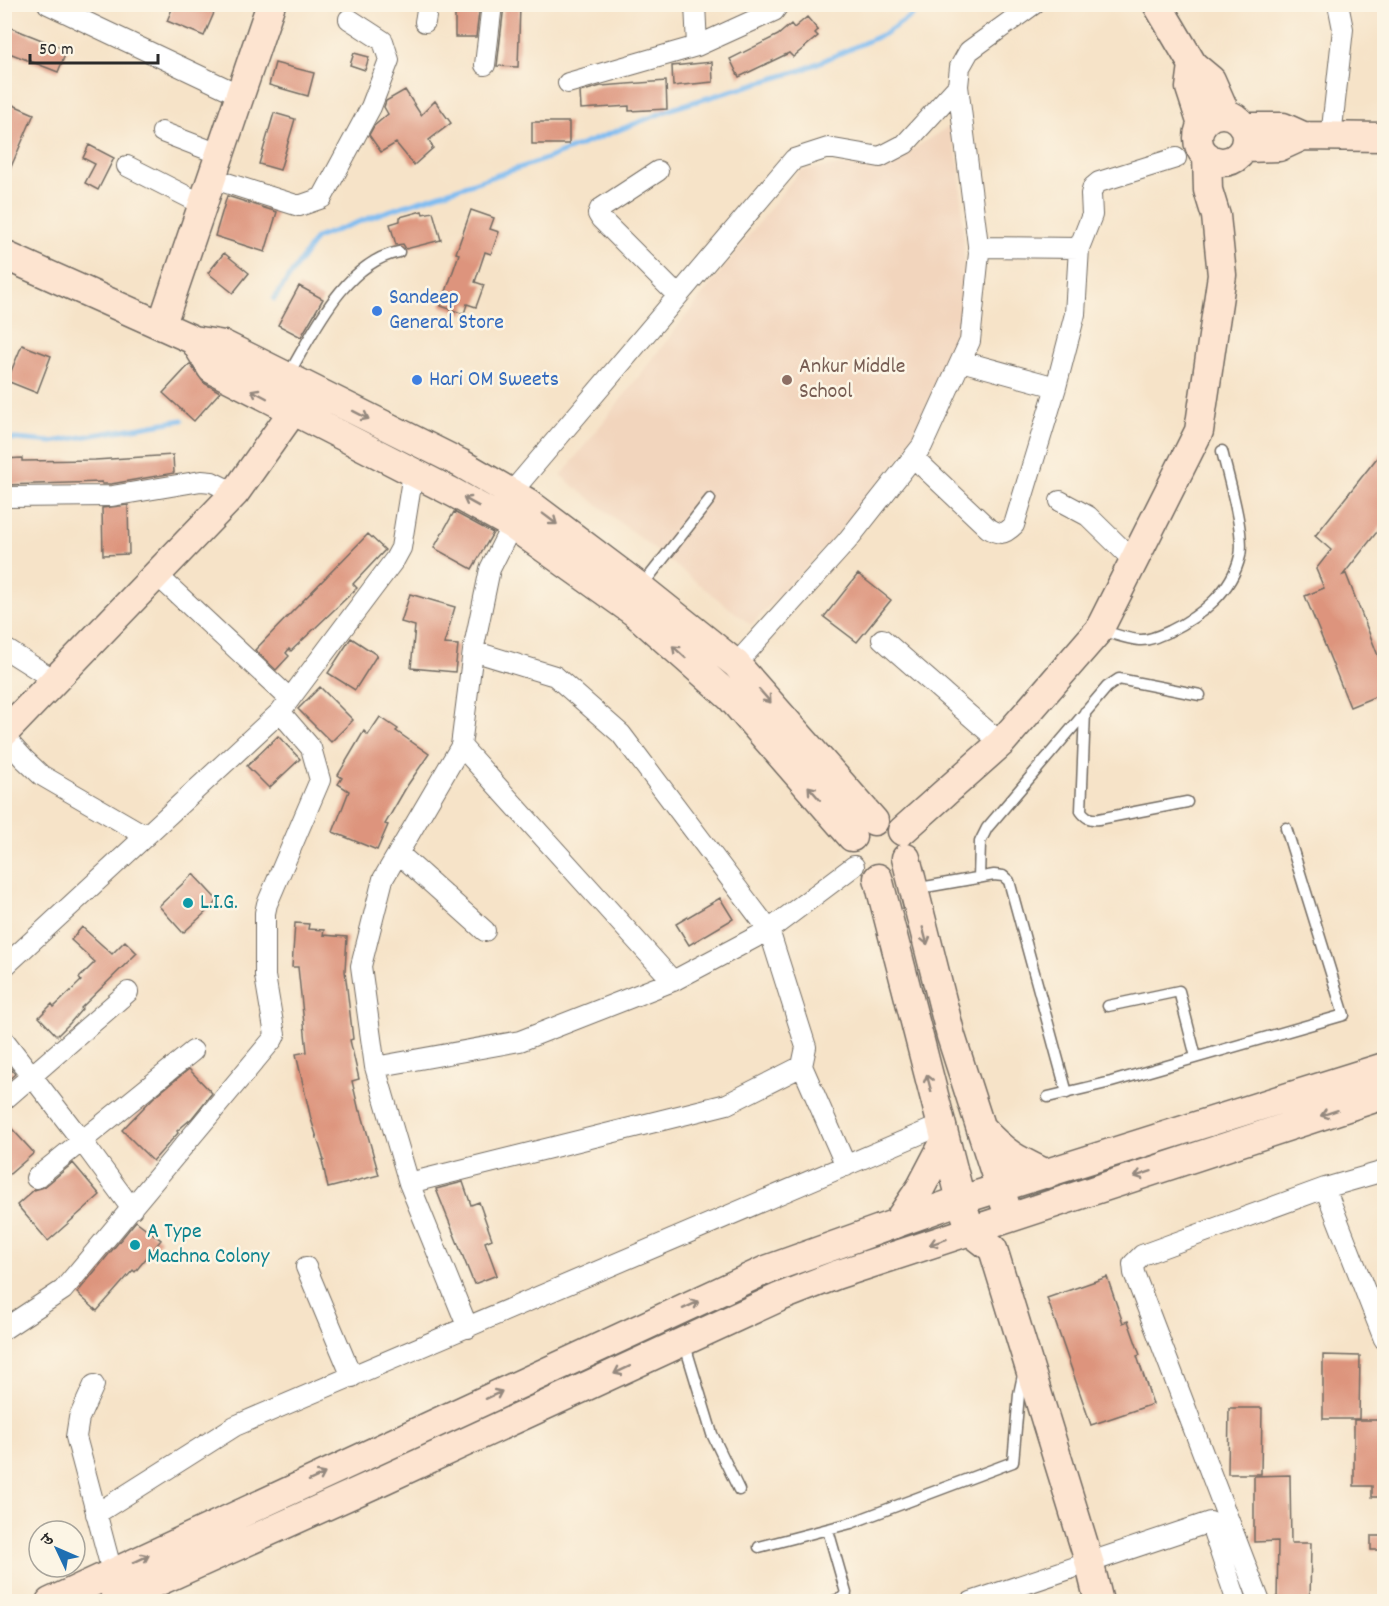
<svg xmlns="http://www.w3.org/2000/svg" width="1389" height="1606" font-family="Dekko,'Playpen Sans Deva',sans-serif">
<rect width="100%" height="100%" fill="#fcf5e5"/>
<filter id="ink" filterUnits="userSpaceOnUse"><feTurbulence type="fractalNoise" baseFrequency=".0167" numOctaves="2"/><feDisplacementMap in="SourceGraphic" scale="12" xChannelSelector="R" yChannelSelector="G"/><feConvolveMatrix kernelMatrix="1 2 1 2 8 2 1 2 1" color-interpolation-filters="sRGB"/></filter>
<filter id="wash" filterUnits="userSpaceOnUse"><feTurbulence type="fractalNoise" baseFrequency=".008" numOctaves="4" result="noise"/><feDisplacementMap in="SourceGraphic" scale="24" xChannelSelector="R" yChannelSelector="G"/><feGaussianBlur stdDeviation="1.35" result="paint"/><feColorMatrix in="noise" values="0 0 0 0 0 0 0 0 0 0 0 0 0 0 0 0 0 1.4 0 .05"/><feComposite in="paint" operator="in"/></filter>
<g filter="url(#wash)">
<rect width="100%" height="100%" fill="#f6e3c8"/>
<!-- built -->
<path fill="#f2d5bd" d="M950,126L960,168L967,312L908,448L828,544L751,625L561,476L800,170L846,165L877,166L904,155Z"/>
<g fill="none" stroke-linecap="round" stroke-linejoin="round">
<!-- stream -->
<path stroke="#7ebcf1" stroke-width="5" d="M274,299L316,238L385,212L543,160L677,107L802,70L884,34L929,4
M4,438L52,442L182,420"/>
</g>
<g id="blocks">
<!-- building -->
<path fill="#dd947d" d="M174,4H193L214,13L204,36L167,21Z
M455,4H480L476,37H455Z
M504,6H520L518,67L497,66Z
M807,17L818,30L815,33L818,36L793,57L789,53L739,77L730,59L778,35L791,24L794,28Z
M4,25L67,50L58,72L4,51Z
M354,53L369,57L365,70L350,65Z
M712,62L713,82L673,86L672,66Z
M275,63L314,73L308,96L269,85Z
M666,81L667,109L629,111V106L581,109L580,92L601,86Z
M405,90L421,115L435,101L451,123L429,140L433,148L414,165L396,143L381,152L369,135L374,126L388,114L384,107L386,101Z
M4,101L34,114L4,183Z
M274,113L295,119L280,170L259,164Z
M532,122H569V144H532Z
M89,145L114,158L98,190L85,183L95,164L83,158Z
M227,196L277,212L265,252L215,236Z
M471,210L494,218L490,229L499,232L491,254L485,252L475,282L484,285L476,307L467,304L464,314L441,306L459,254L456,253Z
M422,211L423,214L433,212L441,240L406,249L403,244L396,245L390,224L400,221V217Z
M224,253L249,273L233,293L208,273Z
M299,286L323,299L301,337L278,325Z
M22,345L51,356L37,393L7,381Z
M190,364L204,383L220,392L194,421L163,393Z
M1384,449V523L1343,575L1346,574L1384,671V693L1350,707L1305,596L1324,588L1316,569L1331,550L1315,536Z
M173,455L174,473L111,484H102V482L4,485V459L22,458V461L95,460Z
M128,505L129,554L103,555L102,508Z
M454,512L493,533L472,569L434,548Z
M368,534L385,550L353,584L357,588L291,651L289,649L286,653L289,656L276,670L255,650Z
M858,574L891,600L857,642L824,617Z
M410,594L455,607L444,644L458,645L455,672L411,668L415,626L401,622Z
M351,638L377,655L355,690L328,673Z
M320,687L353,720L331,742L298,709Z
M380,717L398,729L396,731L429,754L407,786L385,824L388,825L377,850L333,832L349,791L338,784L342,778L338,775L364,731L368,735Z
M278,736L300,759L269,788L247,766Z
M193,874L218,901L183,933L159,906Z
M720,898L733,919L689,945L676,924Z
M295,923L309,924L308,929L324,930L323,935L347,937L345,971L353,1039L350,1040L359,1079L352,1081L359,1111H361L379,1175L328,1188L322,1160H324L311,1119L296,1054L307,1052L298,967H292Z
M82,927L112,954L125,941L137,953L81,1008L82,1009L70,1023L57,1036L39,1017L52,1004L54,1007L81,981L79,978L95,962L71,940Z
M4,1060L15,1074L4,1084Z
M189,1069L212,1093L192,1118L177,1131L178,1133L153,1161L122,1130L153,1098Z
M4,1120L34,1153L4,1179Z
M73,1163L100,1195L48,1241L17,1205L34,1190L44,1187Z
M463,1182L471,1205L479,1202L492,1239L485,1242L497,1275L474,1284L436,1189Z
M136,1221L161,1240L135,1272L133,1270L97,1311L77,1293Z
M1107,1277L1123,1323L1128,1321L1140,1355L1137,1356L1153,1404L1091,1425L1047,1298Z
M1323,1355L1360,1356L1359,1419H1323Z
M1229,1408H1262L1261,1474H1228Z
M1354,1420H1384V1497H1372V1486H1354Z
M1290,1475L1291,1543H1311L1310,1602H1277L1278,1541L1254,1542V1476Z
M1371,1536H1384V1550H1371Z"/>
</g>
</g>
<g filter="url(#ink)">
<use href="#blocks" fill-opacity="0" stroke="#726b62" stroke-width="1.5"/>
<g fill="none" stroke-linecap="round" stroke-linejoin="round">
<defs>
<path id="lane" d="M287,377C313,333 345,262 399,252
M641,587L710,499
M1099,630C1112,633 1126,639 1139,640C1149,641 1161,635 1170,631C1201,616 1232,591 1240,556C1245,532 1228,477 1222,451
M1085,712L1081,811C1086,818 1090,820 1099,819L1187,802
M979,878L980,842L987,828L1107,687L1119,679L1200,695
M914,889L994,875L1003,876L1009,881L1067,1093
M1108,1006L1179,991L1196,1057
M1048,1097L1111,1082L1344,1015L1286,828
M684,1342L712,1434L739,1490
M828,1530L846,1593L842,1598L831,1602
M759,1547L851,1523L1013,1462L1019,1394L1023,1375"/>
<path id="street" d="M48,4L240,95
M695,4L697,46
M425,22L428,4
M485,65L492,4
M568,83L697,46L774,11L779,4
M162,132L219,154
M1331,137L1343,29L1338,4
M127,166L202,204
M658,171L600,209L598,214L601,219L678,296
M211,178L299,206L322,198L371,107L389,60L383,41L349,19
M978,247L1079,248
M961,361L1056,387
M913,457L988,528C1000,535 1004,535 1014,525L1056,387L1075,314L1079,248L1092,215L1091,194L1093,187L1099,182L1176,158
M511,493L794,159L828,148L880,157L905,144L958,86
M4,497L112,496L201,481L212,482L235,493
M1060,501L1088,516L1134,561
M157,575L290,699
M882,639L1001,743
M4,648L56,681
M736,664L847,541L922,446L970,341L979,253L958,86L960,67L969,51L1034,4
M4,737L24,759L41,775L146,836
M461,746L673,981
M398,853L485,931
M4,967L280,712L395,559L401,548L413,473
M4,1040L82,1141L132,1209
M802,1066L846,1166
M375,1067L520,1041L673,981L769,930L854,866
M4,1100L128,992
M36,1178L193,1051
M409,1183L727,1104L802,1066L806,1047L769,930L621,734L555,676L473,651
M1325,1188L1384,1339
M306,1267L352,1377
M468,1328L409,1183L375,1067L361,966L383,879L461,746L473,651L490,569L512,525
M4,1329L63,1290L273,1039L275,1035L265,976V913L267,904L320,780L311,748L280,712
M94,1385L79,1418L76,1437L115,1583
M96,1514L235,1426L941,1125
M971,1602L1210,1522L1237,1602
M1260,1602L1134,1273L1133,1264L1142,1255L1325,1188L1384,1171"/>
<path id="secondary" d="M1157,4L1193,65L1211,80L1226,114
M1193,65L1190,88L1202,125
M1198 138a24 24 0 1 1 48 0a24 24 0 1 1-48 0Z
M1244,127H1283L1303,136L1384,137
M1244,148L1279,147L1303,136
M4,255L194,340L224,345L460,463L527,502L641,588L736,664L874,821
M162,324L271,4
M194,340L212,369L454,493L512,525L634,612L731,698L852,837
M4,733L235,493L303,397
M902,831L1001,743L1099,630L1199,431L1222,275L1216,216L1208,190L1207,156
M906,858L951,1036L1006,1207
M878,878L961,1200L971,1232L993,1249L1089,1561L1099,1602
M982,1129C1005,1154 1016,1159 1047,1174
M896,1224L921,1187L945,1141
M50,1602L766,1270L961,1200L1384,1067
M113,1602L381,1481L780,1297L836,1275L1384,1095"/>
</defs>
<!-- lane casing -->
<use href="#lane" stroke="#726b62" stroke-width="13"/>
<!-- street casing -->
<use href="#street" stroke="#726b62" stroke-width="22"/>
<!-- secondary casing -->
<use href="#secondary" stroke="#726b62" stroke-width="31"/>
<!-- lane -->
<use href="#lane" stroke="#fff" stroke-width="10"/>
<!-- street -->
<use href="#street" stroke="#fff" stroke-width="20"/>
<!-- secondary -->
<use href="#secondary" stroke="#fde4d0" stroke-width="28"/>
</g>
<!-- one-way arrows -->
<defs><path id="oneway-shaft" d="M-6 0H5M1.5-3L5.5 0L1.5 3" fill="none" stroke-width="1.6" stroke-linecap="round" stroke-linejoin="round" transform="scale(1.5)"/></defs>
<g stroke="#94887e">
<use href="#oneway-shaft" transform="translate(259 394) rotate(-152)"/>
<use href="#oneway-shaft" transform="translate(361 415) rotate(27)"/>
<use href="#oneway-shaft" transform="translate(471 502) rotate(-151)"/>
<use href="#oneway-shaft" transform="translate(550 519) rotate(37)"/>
<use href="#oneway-shaft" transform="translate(679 652) rotate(-138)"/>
<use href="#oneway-shaft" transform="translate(765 696) rotate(49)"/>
<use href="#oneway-shaft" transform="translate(814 793) rotate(-131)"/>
<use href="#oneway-shaft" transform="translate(925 936) rotate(75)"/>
<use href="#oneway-shaft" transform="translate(929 1083) rotate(-105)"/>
<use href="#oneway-shaft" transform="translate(1329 1113) rotate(162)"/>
<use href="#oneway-shaft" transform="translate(1143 1174) rotate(162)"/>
<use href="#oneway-shaft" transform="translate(938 1242) rotate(162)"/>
<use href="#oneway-shaft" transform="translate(691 1305) rotate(-25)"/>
<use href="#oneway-shaft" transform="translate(622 1370) rotate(155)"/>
<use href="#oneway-shaft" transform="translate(494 1395) rotate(-25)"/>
<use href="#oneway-shaft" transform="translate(317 1477) rotate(-25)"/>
<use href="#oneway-shaft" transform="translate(141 1559) rotate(-25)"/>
</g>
</g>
<!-- markers -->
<g fill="#3f7fe0" stroke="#fcf5e5" stroke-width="2">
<circle cx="377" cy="311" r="6"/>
<circle cx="417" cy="380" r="6"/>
</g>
<circle fill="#8d6e63" stroke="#fcf5e5" stroke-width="2" cx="787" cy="380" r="6"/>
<g fill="#0f9aa8" stroke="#fcf5e5" stroke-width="2">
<circle cx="188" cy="903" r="6"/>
<circle cx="135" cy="1245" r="6"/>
</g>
<g text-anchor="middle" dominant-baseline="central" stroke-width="5" stroke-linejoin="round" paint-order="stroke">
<!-- shop labels -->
<g font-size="22" fill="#366cbe" stroke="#fcf5e5" text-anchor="start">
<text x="389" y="298">Sandeep<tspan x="389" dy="25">General Store</tspan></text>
<text x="429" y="380">Hari OM Sweets</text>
</g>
<!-- education labels -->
<g font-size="22" fill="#785e54" stroke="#fcf5e5" text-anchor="start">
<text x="799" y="367">Ankur Middle<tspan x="799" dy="25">School</tspan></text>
</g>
<!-- culture labels -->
<g font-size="22" fill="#0d838f" stroke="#fcf5e5" text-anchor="start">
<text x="200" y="903">L.I.G.</text>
<text x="147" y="1232">A Type<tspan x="147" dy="25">Machna Colony</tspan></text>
</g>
</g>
<!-- margin -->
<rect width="1389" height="1606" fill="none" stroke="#fcf5e5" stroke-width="24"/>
<!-- north arrow -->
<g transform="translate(57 1549) rotate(314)"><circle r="28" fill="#fcf5e5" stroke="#a8a49b" stroke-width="1.5"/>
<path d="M0-4.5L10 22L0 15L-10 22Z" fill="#1f6fb2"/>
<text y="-9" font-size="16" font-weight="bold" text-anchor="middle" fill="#2b2b2b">उ</text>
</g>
<!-- scale -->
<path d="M30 54v9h128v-9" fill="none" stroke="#2b2b2b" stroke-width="3"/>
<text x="39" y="54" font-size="18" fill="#2b2b2b" stroke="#fcf5e5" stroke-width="4.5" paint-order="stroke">50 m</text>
</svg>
